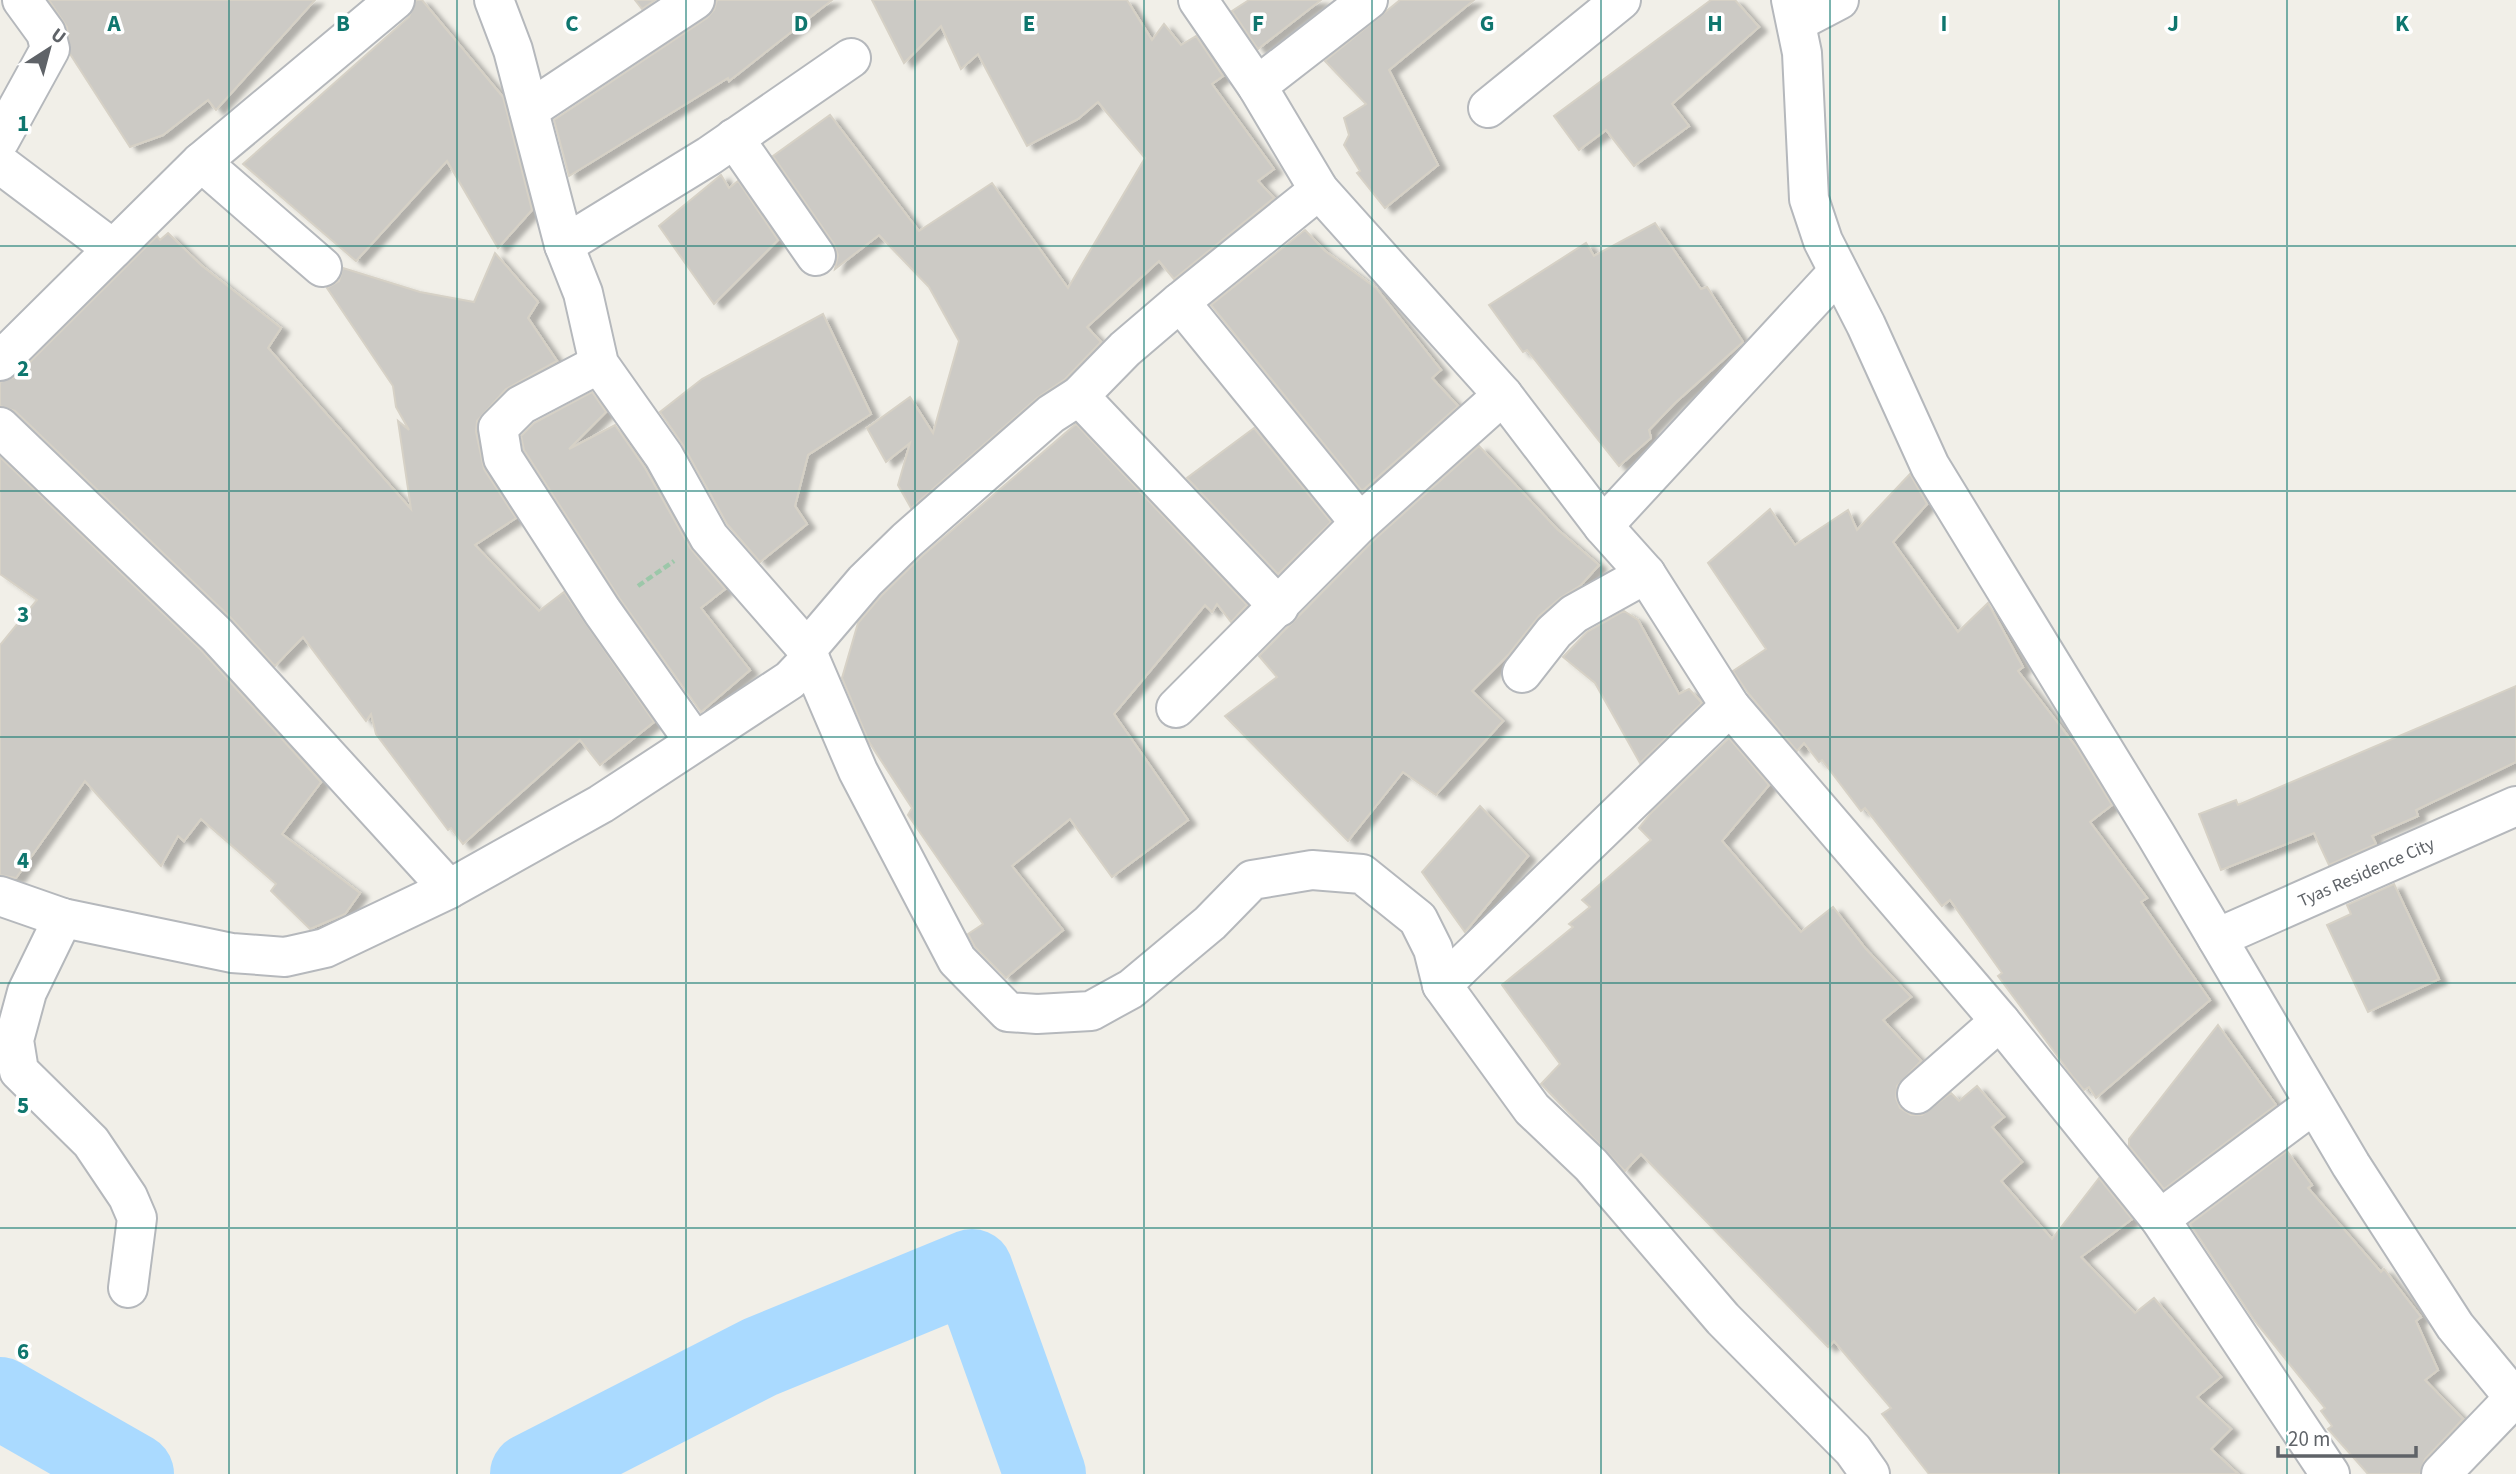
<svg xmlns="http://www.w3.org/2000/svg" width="2516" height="1474" font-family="'Source Sans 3',sans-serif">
<defs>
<filter id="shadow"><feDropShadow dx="8" dy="4.5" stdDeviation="2" flood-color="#0004"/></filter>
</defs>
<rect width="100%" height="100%" fill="#f1efe8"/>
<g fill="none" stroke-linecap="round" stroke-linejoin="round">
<!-- river -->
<path stroke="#aadaff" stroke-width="82" d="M0,1398L133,1474
M531,1474L760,1357L972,1270L1045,1474"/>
</g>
<!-- building -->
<path fill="#cccac5" stroke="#d6d1c6" stroke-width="2" filter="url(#shadow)" d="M49,0H315L216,110L208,100L163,135L130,147L70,54L67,27Z
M416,0H422L503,97L532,210L498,248L447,161L356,261L243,164L409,17Z
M635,0H655L642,9Z
M717,0H832L729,81L728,78L569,176L554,120L707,18L714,10Z
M872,0H1127L1152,40L1164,24L1181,45L1196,36L1223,76L1212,84L1274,169L1258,181L1274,198L1174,279L1159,261L1087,327L1101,342L1065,379L1037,398L911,508L898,485L910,443L886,462L867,428L910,397L933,433L959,341L929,287L879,235L835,269L838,255L834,244L773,156L830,115L919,231L992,183L1068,288L1145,158L1098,102L1078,119L1027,146L978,54L961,69L941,26L904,63Z
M1249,0H1321L1258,49L1232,11Z
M1400,0H1474L1389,70L1438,165L1385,208L1357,173L1360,171L1344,145L1349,135L1344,118L1366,104L1325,61Z
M1711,0H1735L1759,27L1672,104L1689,126L1634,166L1606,130L1579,150L1554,116Z
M721,175L729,188L738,181L778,240L714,304L659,226Z
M1655,223L1701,289L1707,287L1743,342L1675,403L1649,430L1651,438L1619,466L1527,350L1523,352L1489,305L1586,243L1594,256Z
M1305,230L1325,251L1376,288L1441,370L1432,378L1458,406L1362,491L1211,305Z
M168,233L201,265L281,328L268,348L411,509L398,421L409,430L396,407L393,386L327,288L339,281L343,268L420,292L474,302L495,253L538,302L528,318L557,361L506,389L477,421L476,432L484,469L516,518L475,545L539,611L564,592L654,722L600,765L580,740L463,844L451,828L448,830L376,734L371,714L366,721L303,637L275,666L232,619L15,411L0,406V382L15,377L157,236L160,240Z
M823,314L871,414L808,455L795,506L807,524L760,562L727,524L683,445L660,412L702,379Z
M592,392L606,412L569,449L615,425L645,468L690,548L725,589L701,608L750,670L701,712L620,599L524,450L521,436L534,423Z
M1076,424L1247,605L1231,622L1217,604L1212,612L1205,605L1114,714L1188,820L1112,877L1070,819L1012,866L1063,930L1006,978L975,947L968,934L983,924L908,815L912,808L869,742L842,678L858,623L881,596L922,556Z
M1254,428L1331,522L1278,574L1187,478Z
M1479,446L1557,529L1599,565L1581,585L1560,598L1539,616L1508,655L1472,691L1503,721L1436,795L1403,772L1348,841L1225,716L1277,677L1259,656L1375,539Z
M0,457L201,650L321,782L282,834L360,893L345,914L310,929L271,891L276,884L201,819L184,841L178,836L161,866L85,781L16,878L0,875V645L37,600L0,574Z
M1910,474L1927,504L1893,542L1958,632L1988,603L2023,667L2018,671L2077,748L2112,805L2090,822L2147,898L2141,902L2210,1000L2096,1098L2089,1087L2084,1090L2073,1077L1998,976L2002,973L1950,900L1942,906L1865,808L1861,811L1822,760L1819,762L1804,743L1797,751L1748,693L1733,671L1766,649L1708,563L1770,509L1795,545L1848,510L1857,530Z
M1624,611L1638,620L1679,694L1689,689L1702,703L1640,763L1595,683L1563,657L1587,632Z
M2516,686V762L2416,810L2418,816L2372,836L2376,844L2329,865L2314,833L2221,870L2199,814L2236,800L2238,805Z
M1729,738L1769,785L1722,841L1801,932L1833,907L1866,949L1911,997L1883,1020L1921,1061L1897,1086L1896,1098L1900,1108L1911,1115H1922L1951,1093L1959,1101L1977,1086L2004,1117L1992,1127L2022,1162L2001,1181L2052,1239L2099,1178L2132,1219L2081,1257L2135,1313L2154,1298L2221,1377L2197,1397L2231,1429L2211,1449L2238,1474H1929L1882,1414L1891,1408L1834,1341L1828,1347L1641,1154L1625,1171L1541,1084L1560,1064L1502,985L1573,927L1569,924L1590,907L1582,900L1651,840L1639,828L1651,813Z
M1480,806L1528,856L1465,932L1422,872Z
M2394,884L2439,979L2368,1012L2327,925L2351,914L2347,905Z
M2218,1025L2276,1105L2164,1189L2129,1146V1139Z
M2287,1151L2312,1185L2308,1188L2381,1272L2384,1269L2421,1317L2416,1321L2438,1370L2425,1380L2463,1419L2425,1459L2420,1474H2368L2328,1429L2332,1426L2321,1411L2325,1408L2254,1320L2190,1224Z"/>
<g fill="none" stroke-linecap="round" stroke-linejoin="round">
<defs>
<g id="minor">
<path d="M494,0L513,50L564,245L583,293L599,364L664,456L709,537L807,649"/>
<path d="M1198,0L1257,86L1319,190L1503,395L1603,526L1646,574L1730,706L2000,1021L2160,1219L2330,1474"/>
<path d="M1791,0L1802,53L1809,199L1823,241L1866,325L1930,466L2156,835L2351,1165L2455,1326L2516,1400"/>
<path d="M1797,22L1839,0"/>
<path d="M1257,86L1368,0"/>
<path d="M1488,108L1621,0"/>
<path d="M529,110L695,0"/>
<path d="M734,138L816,256"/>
<path d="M0,140L50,49L46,33L22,0"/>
<path d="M201,162L322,267"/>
<path d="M0,164L113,249"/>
<path d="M564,245L709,156L851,58"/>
<path d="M1180,302L1360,523"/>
<path d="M0,361L201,162L395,0"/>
<path d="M599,364L521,405L498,428L503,458L602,611L694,741"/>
<path d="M1079,396L1279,607"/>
<path d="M0,427L217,635L449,889"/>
<path d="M1603,526L1838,272"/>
<path d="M810,659L858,771L957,960L1008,1012L1037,1014L1091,1011L1131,989L1210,923L1252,880L1312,870L1362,874L1418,919L1433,949L1442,985L1532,1109L1591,1165L1723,1319L1853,1450L1870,1474"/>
<path d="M1522,673L1554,632L1574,614L1646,574"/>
<path d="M1176,708L1360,523L1503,395"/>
<path d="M0,896L63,918L232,953L285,957L325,948L449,889L601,804L790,680L810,659L807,649L865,581L907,540L1051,414L1079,396L1125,349L1180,302L1319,190"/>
<path d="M63,918L27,992L14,1040L19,1071L91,1142L128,1197L137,1218L128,1288"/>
<path id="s1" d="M2217,938L2516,806"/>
<path d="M1442,985L1730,706"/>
<path d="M1917,1094L2000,1021"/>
<path d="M2160,1219L2314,1104"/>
<path d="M2441,1474L2514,1398"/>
</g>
</defs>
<!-- minor casing -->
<use href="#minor" stroke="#b5b8bc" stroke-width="42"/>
<!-- path -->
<path stroke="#9cc7a9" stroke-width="4.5" stroke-dasharray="7 3.5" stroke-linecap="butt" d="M638,586L674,561"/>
<!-- minor -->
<use href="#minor" stroke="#fff" stroke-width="38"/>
</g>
<!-- grid -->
<path fill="none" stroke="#0f766e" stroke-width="2" stroke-opacity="0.55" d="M229,0V1474M457,0V1474M686,0V1474M915,0V1474M1144,0V1474M1372,0V1474M1601,0V1474M1830,0V1474M2059,0V1474M2287,0V1474M0,246H2516M0,491H2516M0,737H2516M0,983H2516M0,1228H2516"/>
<g text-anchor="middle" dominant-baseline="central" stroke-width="7" stroke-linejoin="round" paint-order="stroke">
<!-- street labels -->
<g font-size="18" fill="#5f6368" stroke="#fff">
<text stroke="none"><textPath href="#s1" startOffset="163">Tyas Residence City</textPath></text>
</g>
</g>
<g font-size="23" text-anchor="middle" font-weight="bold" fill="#0f766e" stroke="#fff" stroke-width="7" stroke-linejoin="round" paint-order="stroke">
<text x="114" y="31">A</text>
<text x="343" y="31">B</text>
<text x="572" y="31">C</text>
<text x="801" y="31">D</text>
<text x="1029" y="31">E</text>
<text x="1258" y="31">F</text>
<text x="1487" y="31">G</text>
<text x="1715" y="31">H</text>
<text x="1944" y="31">I</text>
<text x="2173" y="31">J</text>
<text x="2402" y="31">K</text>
<text x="23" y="131">1</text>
<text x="23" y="376">2</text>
<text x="23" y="622">3</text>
<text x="23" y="868">4</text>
<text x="23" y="1113">5</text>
<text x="23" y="1359">6</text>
</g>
<!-- north arrow -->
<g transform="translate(49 49) rotate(36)" stroke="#ffffff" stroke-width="5" paint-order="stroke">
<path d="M0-5L12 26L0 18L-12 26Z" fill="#5f6368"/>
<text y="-10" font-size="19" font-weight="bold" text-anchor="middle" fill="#5f6368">U</text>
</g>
<!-- scale -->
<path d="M2278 1446v10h138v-10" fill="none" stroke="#5f6368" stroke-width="3.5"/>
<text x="2288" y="1446" font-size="21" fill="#5f6368" stroke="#ffffff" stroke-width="5" paint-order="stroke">20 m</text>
</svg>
